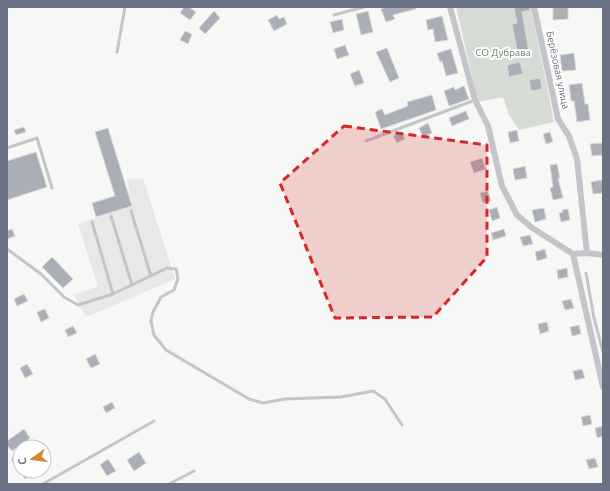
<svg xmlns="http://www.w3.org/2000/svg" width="610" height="491" font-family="Ubuntu,sans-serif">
<rect width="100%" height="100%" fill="#f7f8f5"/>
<!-- built -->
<path fill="#e8e8e8" d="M143,178L175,279L86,317L74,295L98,286L78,224L132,206L127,179Z"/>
<!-- green -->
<path fill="#d6dcd5" d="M456,7H531L554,122L519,130L509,115L503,97L478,102Z"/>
<!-- building -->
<path fill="#aaaeb6" stroke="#d9d9d7" d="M184,7H189L196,12L190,20L180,13Z
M386,7H416V9L393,15L395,19L386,22L381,9Z
M514,7H530V10L522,12L529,52L518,55L512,24L517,23Z
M553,7H568V19L553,20Z
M214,11L220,18L205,34L199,28Z
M368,11L373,32L361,35L356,14Z
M277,15L279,19L284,17L287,24L274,31L268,20Z
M442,16L448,40L435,42L433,29L428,30L426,20Z
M342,19L344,30L333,33L330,22Z
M185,31L192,34L188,44L180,40Z
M345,45L349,55L337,59L334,49Z
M387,48L399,78L390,82L376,52Z
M451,49L458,73L446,76L442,61L440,62L437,53Z
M574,53L576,70L562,71L560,55Z
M520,62L523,74L509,77L507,65Z
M359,70L364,83L355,86L350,74Z
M540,78L542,89L531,91L529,80Z
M582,83L585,104H588L590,120L577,122L574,101H571L569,85Z
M464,86L469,99L449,106L444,91L454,87L455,90Z
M432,95L436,110L381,129L375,112L382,109L385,115L408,106L407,102Z
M466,111L469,119L452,126L449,118Z
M428,123L432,133L423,137L419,128Z
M24,127L26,132L16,135L14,130Z
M108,128L132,206L96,217L92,203L115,196L95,132Z
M517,130L519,141L510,143L508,132Z
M401,132L405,139L397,143L393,136Z
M550,132L553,142L546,144L543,134Z
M602,143L603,155L592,156L590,144Z
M36,152L47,187L7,200V161Z
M482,158L486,169L474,173L470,162Z
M557,164L560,178H558L563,198L553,200L550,188L553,187L550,165Z
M525,166L527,178L515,180L513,169Z
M602,180L603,193L593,194L591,182Z
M488,191L491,201L483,203L480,193Z
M497,207L500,218L492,221L489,210Z
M544,208L546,219L535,222L532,210Z
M568,209L570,220L561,222L559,213L563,212L562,210Z
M12,229L15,236L7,239V231Z
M504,229L506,236L493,240L491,233Z
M530,235L533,244L523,246L520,237Z
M545,249L547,258L537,261L535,252Z
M52,257L73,279L63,288L42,267Z
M567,268L568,277L558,279L557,270Z
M24,294L28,301L17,306L14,299Z
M571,299L574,308L565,310L562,301Z
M45,309L49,318L41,322L37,312Z
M547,322L549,331L540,334L538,324Z
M579,325L581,334L572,336L570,327Z
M73,326L77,333L68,337L65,330Z
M95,354L100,364L91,368L86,359Z
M27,364L33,374L25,378L20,368Z
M582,369L585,378L575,380L573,371Z
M112,402L115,408L106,413L103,407Z
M590,415L592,424L583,426L581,417Z
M603,426V436L597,438L595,428Z
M24,429L30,438L12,451L7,445V441Z
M139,452L146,463L134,471L127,460Z
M18,455L20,458V471H37L25,479L11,459Z
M595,458L598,467L589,469L586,460Z
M108,459L116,471L107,476L100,465Z"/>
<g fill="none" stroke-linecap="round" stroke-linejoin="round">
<!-- service -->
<path stroke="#c3c5ca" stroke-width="3" d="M334,15L364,7
M117,52L125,7
M366,141L475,100
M7,148L37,138L52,188
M131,211L151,276
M111,216L132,285
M92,222L113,294
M7,249L41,274L64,297L78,305L113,294L167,268L176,269L178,278L174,290L161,297L153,312L151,321L154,335L166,350L249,399L263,403L285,399L341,397L373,391L385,399L402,425
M586,273L594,318L603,352
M43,484L154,421
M169,484L194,471"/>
<!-- minor -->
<path stroke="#c3c5ca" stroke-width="6" d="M450,7L475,100L488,126L502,186L517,215L531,227L573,254L587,253L603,255
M534,7L558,119L569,136L577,159L587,253
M573,254L603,387"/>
</g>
<!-- marked area -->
<path fill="#d62828" fill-opacity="0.2" stroke="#d62828" stroke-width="3" stroke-dasharray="8 5" stroke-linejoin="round" d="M344,126L487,145V257L433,317L335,318L280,183Z"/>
<g text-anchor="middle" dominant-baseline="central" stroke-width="4" stroke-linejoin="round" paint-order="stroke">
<!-- park labels -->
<g font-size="10" fill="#677c68" stroke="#fff">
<text x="503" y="52">СО Дубрава</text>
</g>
<!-- street labels -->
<g font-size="10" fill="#697184" stroke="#fff">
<text transform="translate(558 70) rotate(78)">Берёзовая улица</text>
</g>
</g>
<!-- border -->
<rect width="610" height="491" fill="none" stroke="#697184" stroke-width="16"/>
<!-- north arrow -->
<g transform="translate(32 459) rotate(256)"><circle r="19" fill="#ffffff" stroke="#c3c6ce"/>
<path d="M0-3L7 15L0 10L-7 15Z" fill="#d88635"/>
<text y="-6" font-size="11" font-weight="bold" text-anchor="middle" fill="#697184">С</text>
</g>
</svg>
